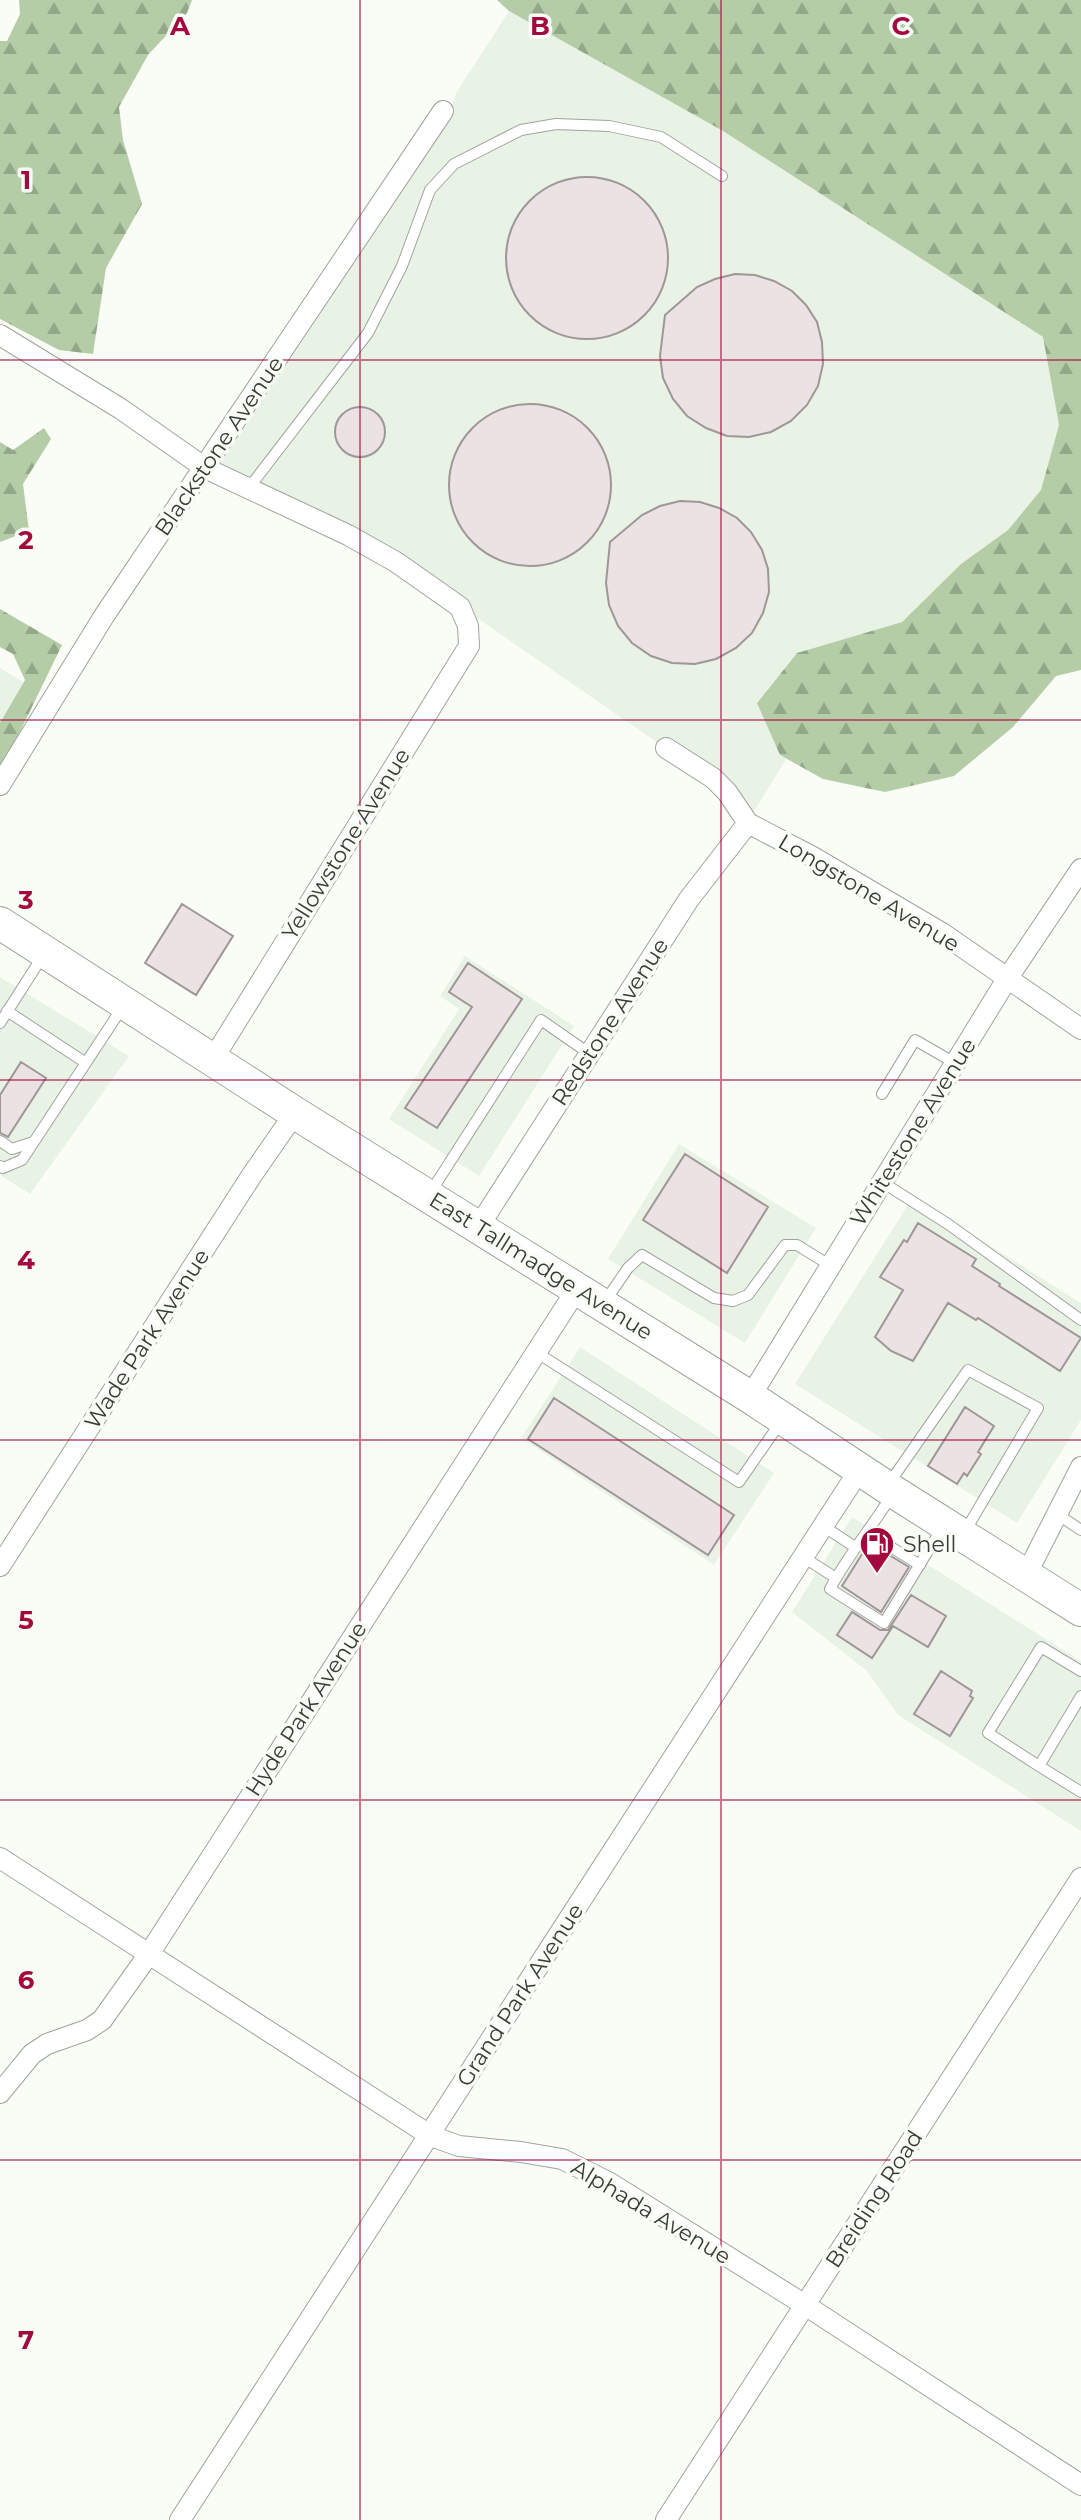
<svg xmlns="http://www.w3.org/2000/svg" width="1081" height="2520" font-family="Montserrat,sans-serif">
<defs>
<pattern id="forest-firs" width="22" height="20" patternUnits="userSpaceOnUse" patternTransform="scale(2)"><rect width="22" height="20" fill="#b4cda7"/><path d="M5 1l3.5 6h-7zM16 11l3.5 6h-7z" fill="#93a889"/></pattern>
</defs>
<rect width="100%" height="100%" fill="#f9fdf6"/>
<!-- built -->
<path fill="#e9f3e5" d="M509,11L723,131L1043,337L1059,425L1042,490L1008,530L961,564L902,622L797,653L757,702L780,755L786,759L749,820L661,745L464,609L211,465L450,111L456,93Z
M0,668L25,683L0,724Z
M465,956L574,1026L479,1176L389,1119L459,1009L440,996Z
M0,977L129,1056L30,1194L0,1175Z
M679,1144L816,1228L745,1343L608,1259Z
M913,1197L1081,1303V1420L1017,1523L795,1384Z
M580,1347L774,1473L714,1565L521,1438Z
M852,1517L1081,1661V1831L898,1715L867,1671L792,1612Z"/>
<!-- forest -->
<path fill="url(#forest-firs)" d="M19,0H192L187,13L148,55L119,107L123,140L142,204L106,268L93,354L59,350L0,319V41H7L20,14Z
M497,0H1081V670L1056,676L1013,727L954,776L885,792L823,779L780,755L757,703L797,653L902,622L961,564L1008,530L1041,490L1059,425L1043,337L723,131L509,11Z
M44,428L51,439L23,484L29,531L0,542V442L13,450Z
M0,609L62,645L0,773V723L25,680L13,654L0,647Z"/>
<!-- building -->
<path fill="#ebe2e3" stroke="#9f9697" stroke-width="2" d="M506 258a81 81 0 1 1 162 0a81 81 0 1 1-162 0Z
M735,274L755,275L774,281L792,291L806,305L817,322L822,342L823,364L818,386L807,405L791,421L771,432L749,437L727,436L706,428L687,416L673,399L663,378L660,356L665,315L697,287L715,279Z
M449 485a81 81 0 1 1 162 0a81 81 0 1 1-162 0Z
M335 432a25 25 0 1 1 50 0a25 25 0 1 1-50 0Z
M680,501L700,502L719,508L737,518L751,532L762,550L768,569L769,592L763,613L752,633L736,648L716,659L695,664L672,663L651,656L632,643L618,626L609,605L606,583L610,542L642,515L660,506Z
M182,904L233,936L196,995L145,963Z
M468,963L522,999L437,1128L405,1108L472,1007L449,992Z
M21,1062L46,1078L8,1137L0,1133V1095Z
M685,1154L768,1207L727,1273L643,1220Z
M918,1223L976,1259L972,1266L1000,1284L999,1286L1081,1338L1060,1371L978,1318L976,1320L948,1303L913,1361L891,1351L875,1337L903,1290L880,1277L904,1240L907,1242Z
M554,1398L734,1515L708,1555L528,1439Z
M965,1407L994,1426L978,1452L981,1454L967,1476L964,1473L957,1484L928,1466Z
M869,1543L909,1567L881,1612L842,1586Z
M911,1595L946,1616L928,1647L893,1626L872,1658L837,1635L852,1612L880,1630H888Z
M941,1671L972,1691L970,1696L973,1698L950,1736L914,1714Z"/>
<g fill="none" stroke-linecap="round" stroke-linejoin="round">
<defs>
<path id="service" d="M248,489L368,333L402,266L430,190L454,164L521,130L556,124L609,126L661,137L722,176
M7,1011L86,1063
M0,1023L44,954
M882,1094L915,1040L955,1063
M0,1141L12,1149L33,1142
M0,1166L3,1168L22,1160L122,1008
M882,1182L948,1224L1081,1320
M430,1193L541,1020L590,1054
M606,1300L628,1268L642,1255L714,1298L733,1301L748,1295L785,1245H797L831,1266
M536,1352L739,1482L780,1423
M888,1485L968,1370L1038,1408L964,1533
M892,1495C872,1527 848,1555 830,1589L884,1623L942,1528
M1057,1514L1081,1530
M823,1526L855,1547
M868,1533L920,1565
M803,1557L836,1578
M1081,1696L1039,1766L1081,1792
M1039,1766L988,1733L1041,1647L1081,1671"/>
<path id="minor" d="M0,335L121,409L205,468L348,535L396,562L460,607L468,626L469,646L213,1059
M666,748L713,778L727,792L748,823L813,857L942,933L1081,1029
M0,785L104,616L443,111
M479,1226L689,899L748,823
M750,1397L1007,979L1081,869
M0,1566L252,1175L295,1113
M1026,1575L1081,1467
M0,1858L431,2136L459,2146L521,2152L562,2159L610,2183L805,2305L1081,2485
M0,2093L32,2054L47,2044L87,2030L102,2020L149,1954L577,1289
M180,2520L860,1469
M666,2520L1081,1878"/>
<path id="primary" d="M0,923L295,1113L750,1397L894,1492L1081,1610"/>
</defs>
<!-- service casing -->
<use href="#service" stroke="#9fa49d" stroke-width="12"/>
<!-- minor casing -->
<use href="#minor" stroke="#9fa49d" stroke-width="22"/>
<!-- primary casing -->
<use href="#primary" stroke="#9fa49d" stroke-width="34"/>
<!-- service -->
<use href="#service" stroke="#fff" stroke-width="10"/>
<!-- minor -->
<use href="#minor" stroke="#fff" stroke-width="20"/>
<!-- primary -->
<use href="#primary" stroke="#fff" stroke-width="32"/>
</g>
<!-- grid -->
<path fill="none" stroke="#a3083e" stroke-width="2" stroke-opacity="0.55" d="M360,0V2520M721,0V2520M0,360H1081M0,720H1081M0,1080H1081M0,1440H1081M0,1800H1081M0,2160H1081"/>
<!-- icons -->
<defs>
<symbol id="fuel-pin" viewBox="-11 -11 22 30"><path d="M0 17L-7.5 6A9.5 9.5 0 1 1 7.5 6Z" fill="#a3083e" stroke="#f9fdf6"/><path d="M-5.5-6h7V0h2V4h1.3V-2.5L3-4.5l.8-.8L6-3V5H2.5V1h-1V6h-7ZM-4.2-4.7v3.2H.2V-4.7Z" fill="#fff"/></symbol>
</defs>
<g fill-rule="evenodd">
<use href="#fuel-pin" x="857" y="1524" width="40" height="54"/>
</g>
<g text-anchor="middle" dominant-baseline="central" stroke-width="7" stroke-linejoin="round" paint-order="stroke">
<!-- street labels -->
<g font-size="22" fill="#393b38" stroke="#f9fdf6">
<text transform="translate(219 446) rotate(-56)">Blackstone Avenue</text>
<text transform="translate(346 844) rotate(-58)">Yellowstone Avenue</text>
<text transform="translate(869 893) rotate(31)">Longstone Avenue</text>
<text transform="translate(610 1022) rotate(-57)">Redstone Avenue</text>
<text transform="translate(913 1132) rotate(-58)">Whitestone Avenue</text>
<text transform="translate(541 1266) rotate(32)">East Tallmadge Avenue</text>
<text transform="translate(147 1339) rotate(-57)">Wade Park Avenue</text>
<text transform="translate(306 1709) rotate(-57)">Hyde Park Avenue</text>
<text transform="translate(520 1995) rotate(-57)">Grand Park Avenue</text>
<text transform="translate(874 2199) rotate(-57)">Breiding Road</text>
<text transform="translate(651 2212) rotate(31)">Alphada Avenue</text>
</g>
<!-- poi labels -->
<g font-size="22" fill="#393b38" stroke="#f9fdf6" text-anchor="start">
<text x="903" y="1544">Shell</text>
</g>
</g>
<g font-size="26" text-anchor="middle" font-weight="bold" fill="#a3083e" stroke="#f9fdf6" stroke-width="7" stroke-linejoin="round" paint-order="stroke">
<text x="180" y="35">A</text>
<text x="540" y="35">B</text>
<text x="901" y="35">C</text>
<text x="26" y="189">1</text>
<text x="26" y="549">2</text>
<text x="26" y="909">3</text>
<text x="26" y="1269">4</text>
<text x="26" y="1629">5</text>
<text x="26" y="1989">6</text>
<text x="26" y="2349">7</text>
</g>
</svg>
